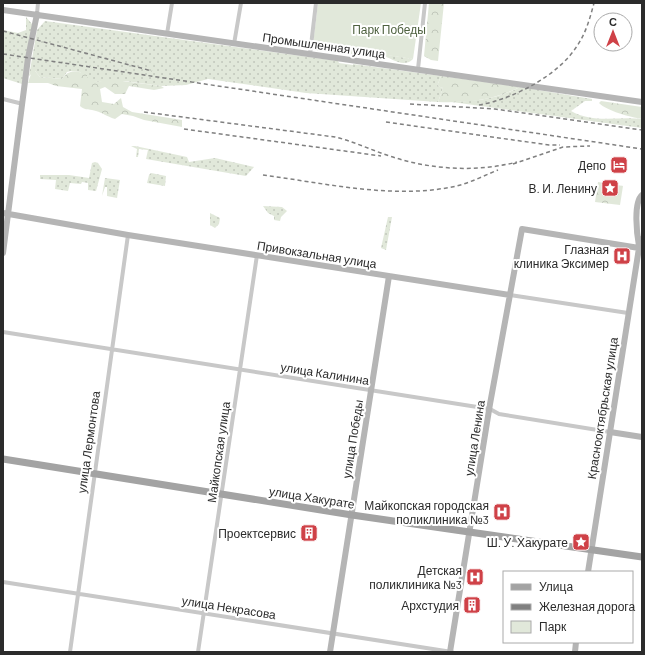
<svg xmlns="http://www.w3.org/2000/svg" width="645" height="655" font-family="Barlow,sans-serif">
<defs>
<pattern id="grass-dots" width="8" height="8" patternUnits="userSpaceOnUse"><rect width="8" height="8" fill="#e1e8da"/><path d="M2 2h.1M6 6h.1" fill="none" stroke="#c1c7bb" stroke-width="1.8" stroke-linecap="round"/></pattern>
<pattern id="forest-crowns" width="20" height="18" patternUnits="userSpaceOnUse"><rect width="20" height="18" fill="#e1e8da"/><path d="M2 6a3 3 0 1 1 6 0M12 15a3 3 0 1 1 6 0" fill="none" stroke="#c1c7bb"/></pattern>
</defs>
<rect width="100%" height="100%" fill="#fff"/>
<!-- grass -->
<path fill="url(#grass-dots)" d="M26,17L32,24V28L22,84L3,78V30L18,33L26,30Z
M45,21L338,61L339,63L353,65V64L441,76L437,86L443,88L438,102L306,93L208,79L186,85L161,86L125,81L92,82L80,72L71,71L67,72L62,79L40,77L35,71L29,76L37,30Z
M313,44L356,50L351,55L350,52L321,48L320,51H317Z
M364,51L413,59C402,70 389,55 383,57C377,58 375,59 368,58Z
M520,87L592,99V101H585L571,111C594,124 618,116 642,119V128L452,102C478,101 496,99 520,87Z
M131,146H135L187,157L189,162L215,158L254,167L246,176L146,159L148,150L139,149L138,157H136L137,149Z
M95,162L98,163L102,169L96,191L88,190V183L82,182L81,184L70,183L68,191L55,189L56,180L40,179V175H69L89,178L92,163Z
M151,173L166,176L165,186L147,183L149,175Z
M105,178L120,180L117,198L107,196V187H105L102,196Z
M263,206L282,207L287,211L281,217L280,221L274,220V216L268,213Z
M210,213L220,218L219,224L215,228L210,225Z
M388,217H392L386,250L381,248Z"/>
<!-- forest -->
<path fill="url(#forest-crowns)" d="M429,3H444L438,61L431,60L424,56Z
M32,71H35L40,77L62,79C69,69 76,71 87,74V77C94,83 99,83 107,79L161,86L164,88L154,90L129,86L125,94H115L105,87L100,89L102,102L114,104L121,98L123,107L132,112L182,120V127L144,120L133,116L122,114L115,119C106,116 103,113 96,111C91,109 85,111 80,106L82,89L56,86L48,83H28Z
M441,76L520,87C494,100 468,103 438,102L443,88L437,86Z
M601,101L642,107V119C630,117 607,111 599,103Z
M598,182L623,186L620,205L595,202Z"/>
<!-- park -->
<path fill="#e1e8da" d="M318,3H421L413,59L313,44Z"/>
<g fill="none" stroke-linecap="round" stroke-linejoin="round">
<!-- street -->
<path stroke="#c8c8c8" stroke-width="4" d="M37,14L38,3
M167,34L172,3
M234,44L241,3
M310,54L316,3
M418,69L425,3
M3,99L23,104
M510,295L628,313
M3,332L490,409L499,414L610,432
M3,582L452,652
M70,652L128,235
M198,652L257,255"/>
<!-- secondary -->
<path stroke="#b5b5b5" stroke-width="6" d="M3,10L642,102
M3,213L128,235L510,295
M639,246C637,235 633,203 642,195
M3,253L28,58L37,14
M610,432L642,437
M588,572L639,248L642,239
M330,652L389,276
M450,652L490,404L522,229L639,248
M575,652L576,642"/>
<!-- primary -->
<path stroke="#a3a3a3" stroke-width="7" d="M3,459L352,515L642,557"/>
<!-- rail -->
<path stroke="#808080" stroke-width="1.5" stroke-dasharray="4 3" stroke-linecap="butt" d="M3,31L152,71
M3,54L642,149
M410,104L495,109L642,130
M479,105C513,99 558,76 577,46C586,33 590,18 594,3
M144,112L335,137C356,142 375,152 396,158C434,170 479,172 517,162
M386,122L549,145H560
M184,129L381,156
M513,164L563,147L590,146
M263,175C324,183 390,199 452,187C468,184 483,176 498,170"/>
</g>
<!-- icons -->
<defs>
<symbol id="hotel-square" viewBox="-11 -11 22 22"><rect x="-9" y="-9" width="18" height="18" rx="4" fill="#cf4147" stroke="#fff"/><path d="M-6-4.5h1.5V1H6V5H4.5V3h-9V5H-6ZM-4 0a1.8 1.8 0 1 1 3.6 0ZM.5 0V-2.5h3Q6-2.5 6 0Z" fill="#fff"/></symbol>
<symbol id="sight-square" viewBox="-11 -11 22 22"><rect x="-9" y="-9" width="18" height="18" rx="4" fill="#cf4147" stroke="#fff"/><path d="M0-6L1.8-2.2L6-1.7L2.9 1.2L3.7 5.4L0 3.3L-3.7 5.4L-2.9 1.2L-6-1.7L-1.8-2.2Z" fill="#fff"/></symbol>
<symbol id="hospital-square" viewBox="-11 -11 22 22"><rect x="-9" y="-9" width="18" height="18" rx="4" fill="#cf4147" stroke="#fff"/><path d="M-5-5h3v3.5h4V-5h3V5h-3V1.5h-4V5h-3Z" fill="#fff"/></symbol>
<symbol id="building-square" viewBox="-11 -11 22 22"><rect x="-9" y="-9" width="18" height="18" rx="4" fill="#cf4147" stroke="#fff"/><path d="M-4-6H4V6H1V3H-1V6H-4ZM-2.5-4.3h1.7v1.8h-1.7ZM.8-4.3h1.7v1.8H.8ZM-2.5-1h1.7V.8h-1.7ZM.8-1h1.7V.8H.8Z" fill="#fff"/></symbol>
</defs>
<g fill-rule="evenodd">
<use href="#hotel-square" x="609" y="155" width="20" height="20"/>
<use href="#sight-square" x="600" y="178" width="20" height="20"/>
<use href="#hospital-square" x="612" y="246" width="20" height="20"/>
<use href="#hospital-square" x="492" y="502" width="20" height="20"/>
<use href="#building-square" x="299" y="523" width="20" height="20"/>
<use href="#sight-square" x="571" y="532" width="20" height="20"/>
<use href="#hospital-square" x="465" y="567" width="20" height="20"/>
<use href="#building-square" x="462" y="595" width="20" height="20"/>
</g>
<g text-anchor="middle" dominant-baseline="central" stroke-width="4" stroke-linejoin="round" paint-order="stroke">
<!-- park labels -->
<g font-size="12" fill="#4e613f" stroke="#fff">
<text x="389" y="29">Парк Победы</text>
</g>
<!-- street labels -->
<g font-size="12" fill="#2b2b2b" stroke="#fff">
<text transform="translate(324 45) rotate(8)">Промышленная улица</text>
<text transform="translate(317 254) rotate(9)">Привокзальная улица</text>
<text transform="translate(325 373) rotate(9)">улица Калинина</text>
<text transform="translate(602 408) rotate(-81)">Краснооктябрьская улица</text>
<text transform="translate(474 438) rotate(-81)">улица Ленина</text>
<text transform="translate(352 439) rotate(-81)">улица Победы</text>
<text transform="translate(88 442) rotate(-82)">улица Лермонтова</text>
<text transform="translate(218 452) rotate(-82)">Майкопская улица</text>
<text transform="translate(312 497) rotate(9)">улица Хакурате</text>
<text transform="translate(229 607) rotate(9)">улица Некрасова</text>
</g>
<!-- poi labels -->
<g font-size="12" fill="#2b2b2b" stroke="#fff" text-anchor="end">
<text x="606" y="165">Депо</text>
<text x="597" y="188">В. И. Ленину</text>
<text x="609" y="249">Глазная<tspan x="609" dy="14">клиника Эксимер</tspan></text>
<text x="489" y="505">Майкопская городская<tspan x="489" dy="14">поликлиника №3</tspan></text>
<text x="296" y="533">Проектсервис</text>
<text x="568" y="542">Ш. У. Хакурате</text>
<text x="462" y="570">Детская<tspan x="462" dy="14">поликлиника №3</tspan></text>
<text x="459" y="605">Архстудия</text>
</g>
</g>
<!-- border -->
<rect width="645" height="655" fill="none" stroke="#2b2b2b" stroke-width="8"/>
<!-- legend -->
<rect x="503" y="571" width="130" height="72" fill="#ffffff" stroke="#aaaaaa"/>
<rect x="511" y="584" width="20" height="6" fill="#a3a3a3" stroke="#aaaaaa"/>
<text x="539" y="591" font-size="12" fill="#2b2b2b">Улица</text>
<rect x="511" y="604" width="20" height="6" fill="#808080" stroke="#aaaaaa"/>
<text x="539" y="611" font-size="12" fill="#2b2b2b">Железная дорога</text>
<rect x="511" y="621" width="20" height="12" fill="#e1e8da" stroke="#aaaaaa"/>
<text x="539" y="631" font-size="12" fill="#2b2b2b">Парк</text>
<!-- north arrow -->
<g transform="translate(613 32)"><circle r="19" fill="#ffffff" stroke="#aaaaaa"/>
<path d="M0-3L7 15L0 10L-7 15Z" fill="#cf4147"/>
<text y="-6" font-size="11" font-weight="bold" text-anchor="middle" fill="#2b2b2b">С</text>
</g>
</svg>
